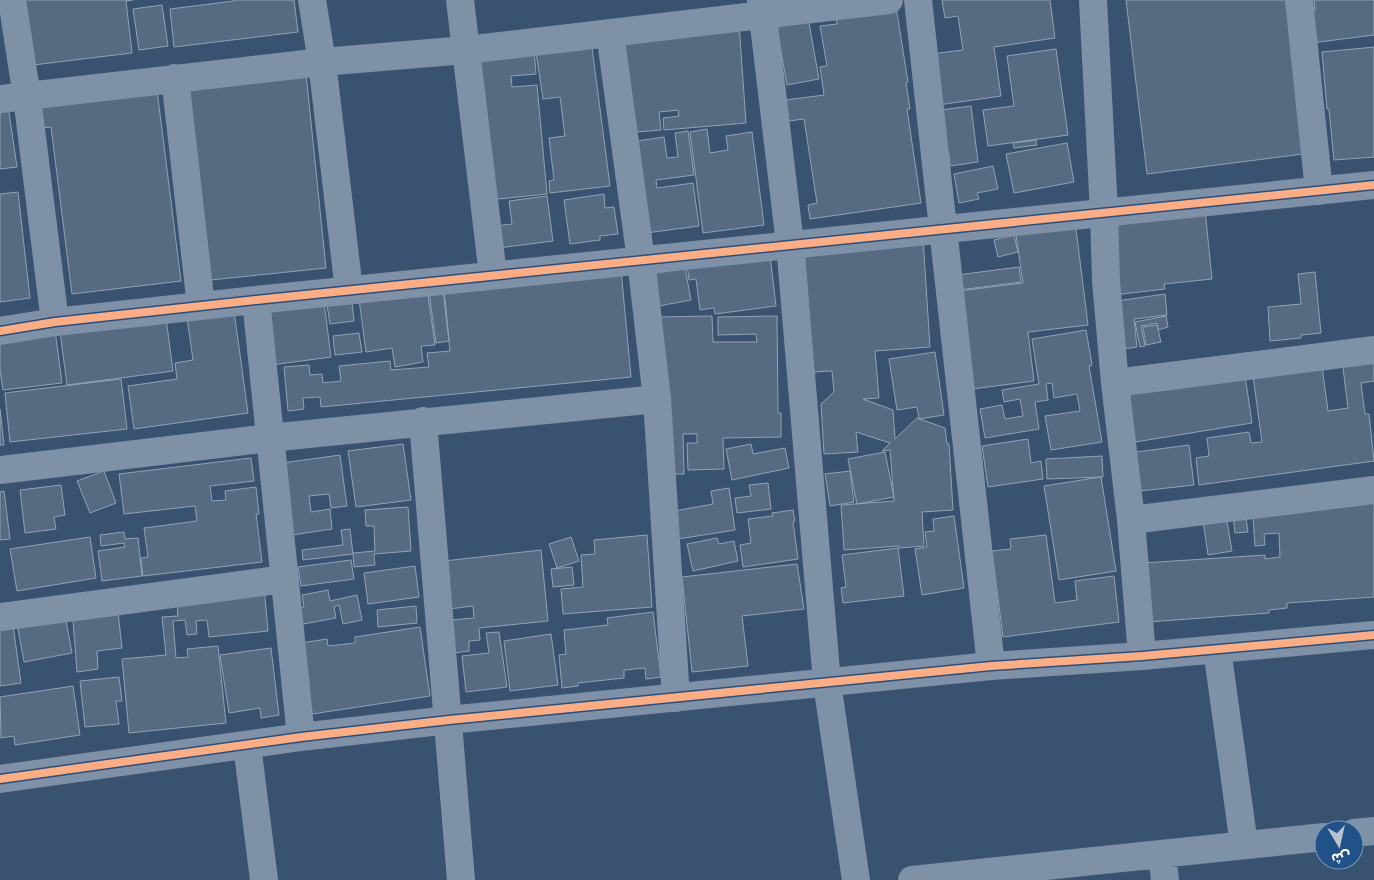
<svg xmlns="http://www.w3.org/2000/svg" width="1374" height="880" font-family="Jost,'Noto Sans Arabic',sans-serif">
<rect width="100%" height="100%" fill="#385270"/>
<!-- building -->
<path fill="#566b82" stroke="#93a2b4" d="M25,0H133L126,1L132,53L33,65Z
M234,0H294L298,32L174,47L170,9L234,1Z
M895,0L908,82H906L910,109H907L921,203L810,219L808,205L817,203L804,119L789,121L786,100L824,95L820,67L827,66L820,26L837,24L834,6Z
M942,0H1050L1055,38L994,47L1001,96L938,105L931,54L963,50L958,16L945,18Z
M1126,0H1286L1303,154L1147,174Z
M1314,0H1374V35L1311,43L1308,11L1315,10Z
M162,5L168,46L139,50L133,9Z
M807,12L819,79L787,85L775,17Z
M739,23L746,123L664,130L663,118L679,116L678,110L659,112L661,130L624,133L609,31Z
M590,32L610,186L550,193L549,181L554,180L549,138L565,136L560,97L543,99L534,39Z
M1374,47V157L1334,160L1329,109H1327L1322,52Z
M534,49L536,74L511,76L512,87L537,85L547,194L489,200L477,54Z
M1056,49L1068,135L988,146L983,110L1014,106L1007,56Z
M305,64L326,268L201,281L180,76Z
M156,82L181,281L72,294L51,127L41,128L37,96Z
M6,92L17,167L0,169V93Z
M971,106L978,162L950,166L949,154H946L941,110Z
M707,129L710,153L728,150L726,136L752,132L764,225L703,233L690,132Z
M688,131L694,175L656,180L657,188L693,183L699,226L646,233L631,142L664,137L667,158L678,157L675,133Z
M1036,140L1037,145L1014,148L1013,143Z
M1067,143L1074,182L1014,193L1006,154Z
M993,166L998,189L977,193L979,199L959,203L954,174Z
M18,192L30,298L0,302V194Z
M604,194L605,208L614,207L618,234L600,236V240L570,244L564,200Z
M547,196L553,241L498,248L495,226L512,224L509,201Z
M1205,210L1212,279L1164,284L1165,289L1114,295L1106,220Z
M1075,221L1088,325L1028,332L1034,381L972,389L959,291L1023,283L1015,228Z
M1014,235L1018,252L998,257L994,240Z
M923,238L930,347L875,351L879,398L863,399L893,410L895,439L917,418L945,428L947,444H949L953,510L922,512L924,546L899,548V546L844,550L841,505L894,501L890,450L882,451L890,443L856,432L858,452L824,454L821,404L834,392L832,371L813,372L804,246Z
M770,255L776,306L715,314L714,308L700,310L696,279L689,280L687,265Z
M1019,267L1021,282L959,290L957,275Z
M685,268L691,300L648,308L642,276Z
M621,270L631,377L321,407L320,397L303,398L304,409L288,411L284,367L309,365L310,375L322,374L323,383L341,381L339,366L390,361L391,370L429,367L427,353L450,351L444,288Z
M1315,272L1321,333L1301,335V338L1270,341L1268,307L1301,304L1298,274Z
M427,289L435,345L421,346L423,362L395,367L392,348L366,352L359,299Z
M443,291L449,341L436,343L429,292Z
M1165,294L1167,315L1134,319L1137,347L1123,349L1117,301Z
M324,302L331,357L271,365L264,309Z
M352,302L354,321L330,324L327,305Z
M234,311L248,413L134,429L128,386L177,379L175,363L193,360L187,317Z
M712,316L713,342H757L756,334L718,335V317L777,316L778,413H781V437L723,438L724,469L688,470L687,443H697V434H683L684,474H660L657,317Z
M1166,316L1168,327L1158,330L1157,323L1141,326L1145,346L1140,347L1135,322Z
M166,318L173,371L67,385L60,332Z
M1157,325L1161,342L1146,345L1143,327Z
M55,330L62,383L3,390L0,370V337Z
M1086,330L1092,365L1089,366L1102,442L1051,450L1045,416L1080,411L1077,394L1054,398L1052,383L1046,384L1048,400L1035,402L1039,429L985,438L980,409L1002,405L1005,419L1023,416L1020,399L1004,402L1002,390L1039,384L1032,339Z
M359,333L362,352L335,355L333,336Z
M935,352L944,415L919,419L917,407L897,410L889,359Z
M1374,356V381L1361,383L1365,414H1369L1374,461L1199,485L1196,458L1209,456L1207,438L1249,432L1251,443L1262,442L1252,369L1321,359L1328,411L1348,408L1342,360Z
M1243,362L1252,423L1129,443L1119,382Z
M121,379L127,429L10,442L5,393Z
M0,409L4,445H0Z
M1028,439L1031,463L1041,461L1043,479L988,487L982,446Z
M403,444L411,500L356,507L348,451Z
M751,444L753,454L785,448L789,468L732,480L726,449Z
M1189,445L1194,485L1140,491L1136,452Z
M885,452L894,497L857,504L848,459Z
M340,455L347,506L331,508L329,494L309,496L311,512L330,509L332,529L292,535L282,463Z
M1102,456L1103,477L1047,479L1046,459Z
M251,458L254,481L210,486L212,501L226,500L225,491L256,487L259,514H256L262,562L143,576L141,558L148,557L144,528L197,521L195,506L124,514L119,474Z
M104,471L116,503L90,513L77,481Z
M850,471L854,502L830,506L825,474Z
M1101,477L1116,571L1059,580L1044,486Z
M768,483L771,509L737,513L735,498L751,496L749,485Z
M61,485L65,515L54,517L56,529L25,533L20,490Z
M729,488L735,530L678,539L674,511L713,504L711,491Z
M1374,489V597L1287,603V608L1269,610V613L1148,622L1143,563L1265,555V559L1280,557L1279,533L1264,534L1265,545L1255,546L1252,503Z
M4,491L10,539L0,540V492Z
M1244,504L1248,532L1235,533L1232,506Z
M408,507L411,551L374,554L375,565L354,567L353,553L375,551L374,526H366L365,510Z
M793,510L795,521L793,522L798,559L743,567L740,545L751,543L748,519L773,516L772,513Z
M1225,510L1232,551L1208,555L1202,514Z
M954,516L964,588L922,595L915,549L927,547L925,532L934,531L933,519Z
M350,529L353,554L303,560L302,550L343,545L341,530Z
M124,532L125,539L138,538L142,576L102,581L98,551L125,547L124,543L101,546L100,535Z
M647,535L652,607L563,614L561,589L583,587L581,555L595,554L594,540Z
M1046,535L1055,603L1077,600L1075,581L1114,576L1119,622L1003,637L992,551L1011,549L1010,539Z
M90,537L96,578L17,591L10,549Z
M571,537L579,561L557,568L549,544Z
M717,538L719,544L734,541L738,561L693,571L687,544Z
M898,548L904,596L843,603L841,588L846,587L842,555Z
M541,550L548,621L479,628L480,640L469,641V651L454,653L450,620L474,618L473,606L449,609L444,561Z
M351,560L354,579L301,586L298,567Z
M797,564L804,609L742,616L748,666L692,672L682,577Z
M415,566L419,597L368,604L364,573Z
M572,567L574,585L553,587L551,569Z
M264,587L268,631L209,637L207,620L196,621L197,634L187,635L185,620L173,621L176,658L188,657L187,649L218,646L226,723L129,733L122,659L166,655L162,617L178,616L176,596Z
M328,590L330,601L357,595L362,620L343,624L339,605L334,607L336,618L298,625L295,609L304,607L302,595Z
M117,603L122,648L97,651L98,669L77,672L72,608Z
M416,606L417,623L378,627L377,610Z
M64,610L72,653L24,662L16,618Z
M653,612L661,677L646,679L645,668L624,670V678L578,683V686L562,688L559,655L566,654L564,630L608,625L607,618Z
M12,618L21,683L0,686V620Z
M420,627L430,696L312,714L301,643L327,639L328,646L355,643V637Z
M499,632L507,687L466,692L462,656L489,653L486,633Z
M551,634L558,685L510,691L504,641Z
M271,648L279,715L261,718L260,708L229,713L220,655Z
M119,677L122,701H116L119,724L85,727L80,681Z
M73,686L80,735L15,745L14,736L1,738L0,697Z"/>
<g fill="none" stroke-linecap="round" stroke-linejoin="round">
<!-- minor -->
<path stroke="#7f91a6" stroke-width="28" d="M12,0L27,97L55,322
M312,0L322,62L349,290
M460,0L493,275
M761,0L790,244L827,683L856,880
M918,0L991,666
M1093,0L1104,212L1106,281L1115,383L1131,520L1142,656
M1299,0L1319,191
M610,33L641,260L657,399L676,698
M175,78L201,306
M0,99L322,62L466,50L889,0
M256,300L301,737
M0,331L55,322L256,300L1374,185
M1115,383L1374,350
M423,421L461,880
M0,470L269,438L657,399
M1131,520L1374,490
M0,617L285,579
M1217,649L1244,845
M247,745L264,880
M0,779L301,737L449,720L991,666L1142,656L1374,635
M1354,833L1374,831
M1162,854L1165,880
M912,880L1324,837"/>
<defs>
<path id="cycleway" d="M0,331L55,322L256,300L1374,185
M0,779L301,737L449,720L991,666L1142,656L1374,635"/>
</defs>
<!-- cycleway casing -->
<use href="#cycleway" stroke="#205188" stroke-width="11"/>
<!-- cycleway -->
<use href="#cycleway" stroke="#ffac80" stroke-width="8"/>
</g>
<!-- north arrow -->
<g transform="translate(1339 845) rotate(171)"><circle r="24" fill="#205188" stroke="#7997b8"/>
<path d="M0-4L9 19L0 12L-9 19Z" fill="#b9c2cd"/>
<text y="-8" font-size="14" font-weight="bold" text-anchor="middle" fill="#ffffff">ش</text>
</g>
</svg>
